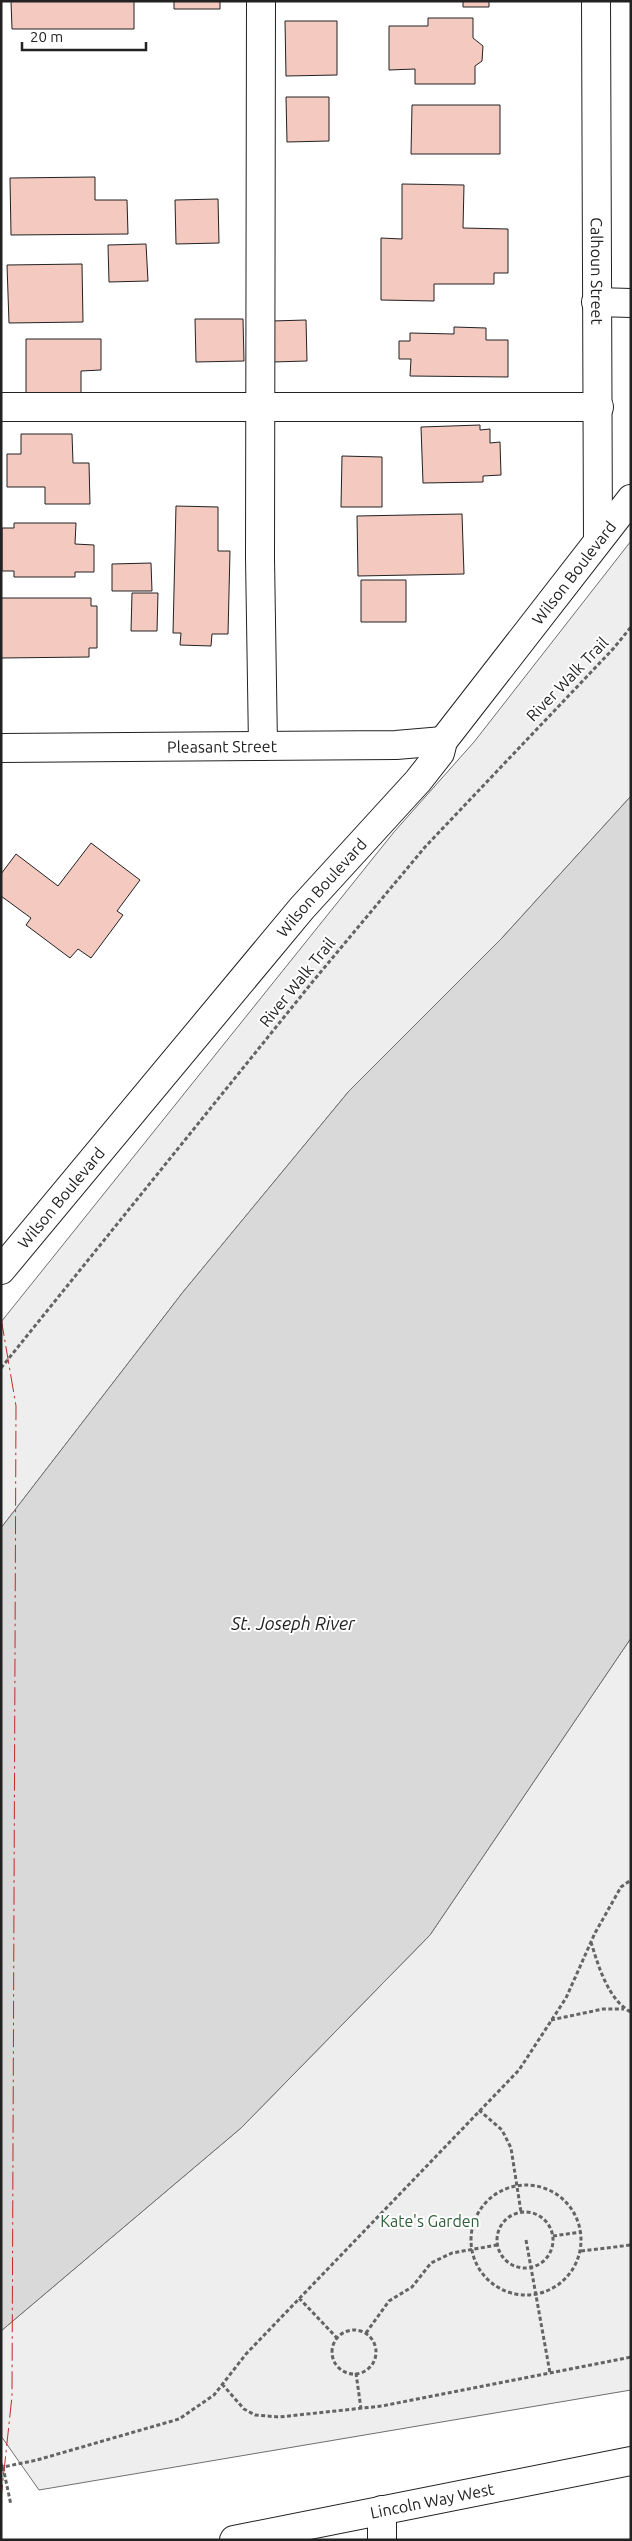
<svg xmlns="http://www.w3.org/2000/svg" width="632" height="2541" font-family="Ubuntu,sans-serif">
<rect width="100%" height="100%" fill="#fff"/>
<!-- green -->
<path fill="#eee" stroke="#6f6f6f" d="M631,541V796L502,938L349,1091L183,1292L1,1528V1322L394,832L474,742Z
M631,1638V2390L39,2490L1,2436V2331L241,2128L430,1935Z"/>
<!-- water -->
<path fill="#d9d9d9" stroke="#6f6f6f" d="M631,796V1638L430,1935L241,2128L1,2331V1528L183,1292L349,1091L502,938Z"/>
<!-- building -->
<path fill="#f3c9c0" stroke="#222" d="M11,1H134V29H12Z
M174,1H220V9H174Z
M463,1H489V7H463Z
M428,18H473V38L483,46L482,61L475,66V84H415V69L389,70V26H428Z
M285,21H337V75L286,76Z
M286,97H329V141L287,142Z
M412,105H500V154H411Z
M95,177V200H127L128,234L11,235L10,178Z
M402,184L464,185L463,228L508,229V273H494V284H434V301L381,300V238L402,239Z
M218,199L219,243L176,244L175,200Z
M146,244L148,281L109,282L108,245Z
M82,264L83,322L9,323L7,265Z
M195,319H243L244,361L196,362Z
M306,320L307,361L272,362V321Z
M454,327L486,328V340H508V377L410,376L411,359H399V341H410V333L454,334Z
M26,339H101V370L81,371V393H26Z
M480,425V430L490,429V443L500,442L501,475L483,476V482L423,483L421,427Z
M21,434H72L73,463H89L90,504H45V487H7V454H21Z
M342,456L382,457V507H341Z
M176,506L218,507V551H230L228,634H212L211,646L180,645L181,633H173Z
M462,514L464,574L358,576L357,516Z
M14,523H76L75,544L94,545V572H75V577H14V571H2V528H14Z
M151,563L152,591H112V564Z
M361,580H406V622H361Z
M132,593H158L157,631H131Z
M1,598H91V606H97V648H89V657L1,658Z
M91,843L140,880L117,911L123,915L91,958L78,949L70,958L26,925L31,918L1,896V874L16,854L58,886Z"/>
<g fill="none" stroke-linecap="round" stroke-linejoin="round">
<defs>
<g id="minor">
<path d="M261,1L260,558L263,746"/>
<path id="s1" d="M596,1L598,540"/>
<path d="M596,302L631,303"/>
<path d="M1,407H599"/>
<path id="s2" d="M1,748L396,745L443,741"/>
<path id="s3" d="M1,1270L302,908L418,781L440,753L443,741L631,499"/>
<path d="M382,2510V2540"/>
</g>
<g id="major">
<path id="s4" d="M234,2540L631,2461"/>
</g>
</defs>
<!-- minor casing -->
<use href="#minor" stroke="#222" stroke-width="30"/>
<!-- major casing -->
<use href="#major" stroke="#222" stroke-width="30"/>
<!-- path -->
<path stroke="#646464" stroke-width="3" stroke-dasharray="4 2.5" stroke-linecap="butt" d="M1,1368L314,980L425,847L613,649L631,627
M591,1942C598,1965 608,2000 631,2012
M551,2020L603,2009H624
M479,2110L502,2130L511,2148L521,2212
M471 2240a55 55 0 1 1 110 0a55 55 0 1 1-110 0Z
M497 2240a28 28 0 1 1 56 0a28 28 0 1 1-56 0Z
M553,2236L581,2232
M526,2240L550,2373
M581,2251L631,2245
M299,2298L337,2338
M332 2352a22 22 0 1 1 44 0a22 22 0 1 1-44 0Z
M366,2333L389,2301L412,2287L431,2263L452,2253L497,2245
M356,2373L361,2409
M222,2384L244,2409L255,2415L279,2417L382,2406L631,2357
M1,2464L3,2467L37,2460L179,2419L214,2395L246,2354L519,2070L566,1998L595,1933L621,1887L631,1880
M3,2467L11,2505"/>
<!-- minor -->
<use href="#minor" stroke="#fff" stroke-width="28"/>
<!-- major -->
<use href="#major" stroke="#fff" stroke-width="28"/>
<!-- power -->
<path stroke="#c62828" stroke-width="1" stroke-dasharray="18 4 2.5 4" stroke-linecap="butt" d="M1,1318L16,1406L12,2396L1,2499"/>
</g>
<g text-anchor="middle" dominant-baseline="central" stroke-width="4" stroke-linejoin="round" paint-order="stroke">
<!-- street labels -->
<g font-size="16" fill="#222" stroke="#fff">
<text stroke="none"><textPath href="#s1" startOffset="270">Calhoun Street</textPath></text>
<text stroke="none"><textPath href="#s3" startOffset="904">Wilson Boulevard</textPath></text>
<text transform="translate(567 679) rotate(-46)">River Walk Trail</text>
<text stroke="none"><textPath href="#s2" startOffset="221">Pleasant Street</textPath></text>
<text stroke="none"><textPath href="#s3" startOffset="499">Wilson Boulevard</textPath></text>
<text transform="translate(297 982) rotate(-51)">River Walk Trail</text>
<text stroke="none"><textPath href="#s3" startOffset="94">Wilson Boulevard</textPath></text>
<text stroke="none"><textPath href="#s4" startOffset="202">Lincoln Way West</textPath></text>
</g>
<!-- park labels -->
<g font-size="16" fill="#2f5e38" stroke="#fff">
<text x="430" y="2221">Kate's Garden</text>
</g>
<!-- water labels -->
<g font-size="18" font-style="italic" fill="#222" stroke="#fff">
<text x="293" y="1623">St. Joseph River</text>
</g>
</g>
<!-- border -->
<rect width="632" height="2541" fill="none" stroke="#222222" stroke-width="5"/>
<!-- scale -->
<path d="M22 42v8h124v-8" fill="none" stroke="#222222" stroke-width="2.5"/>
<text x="30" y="42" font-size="15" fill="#222222" stroke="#ffffff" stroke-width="4" paint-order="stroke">20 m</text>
</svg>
